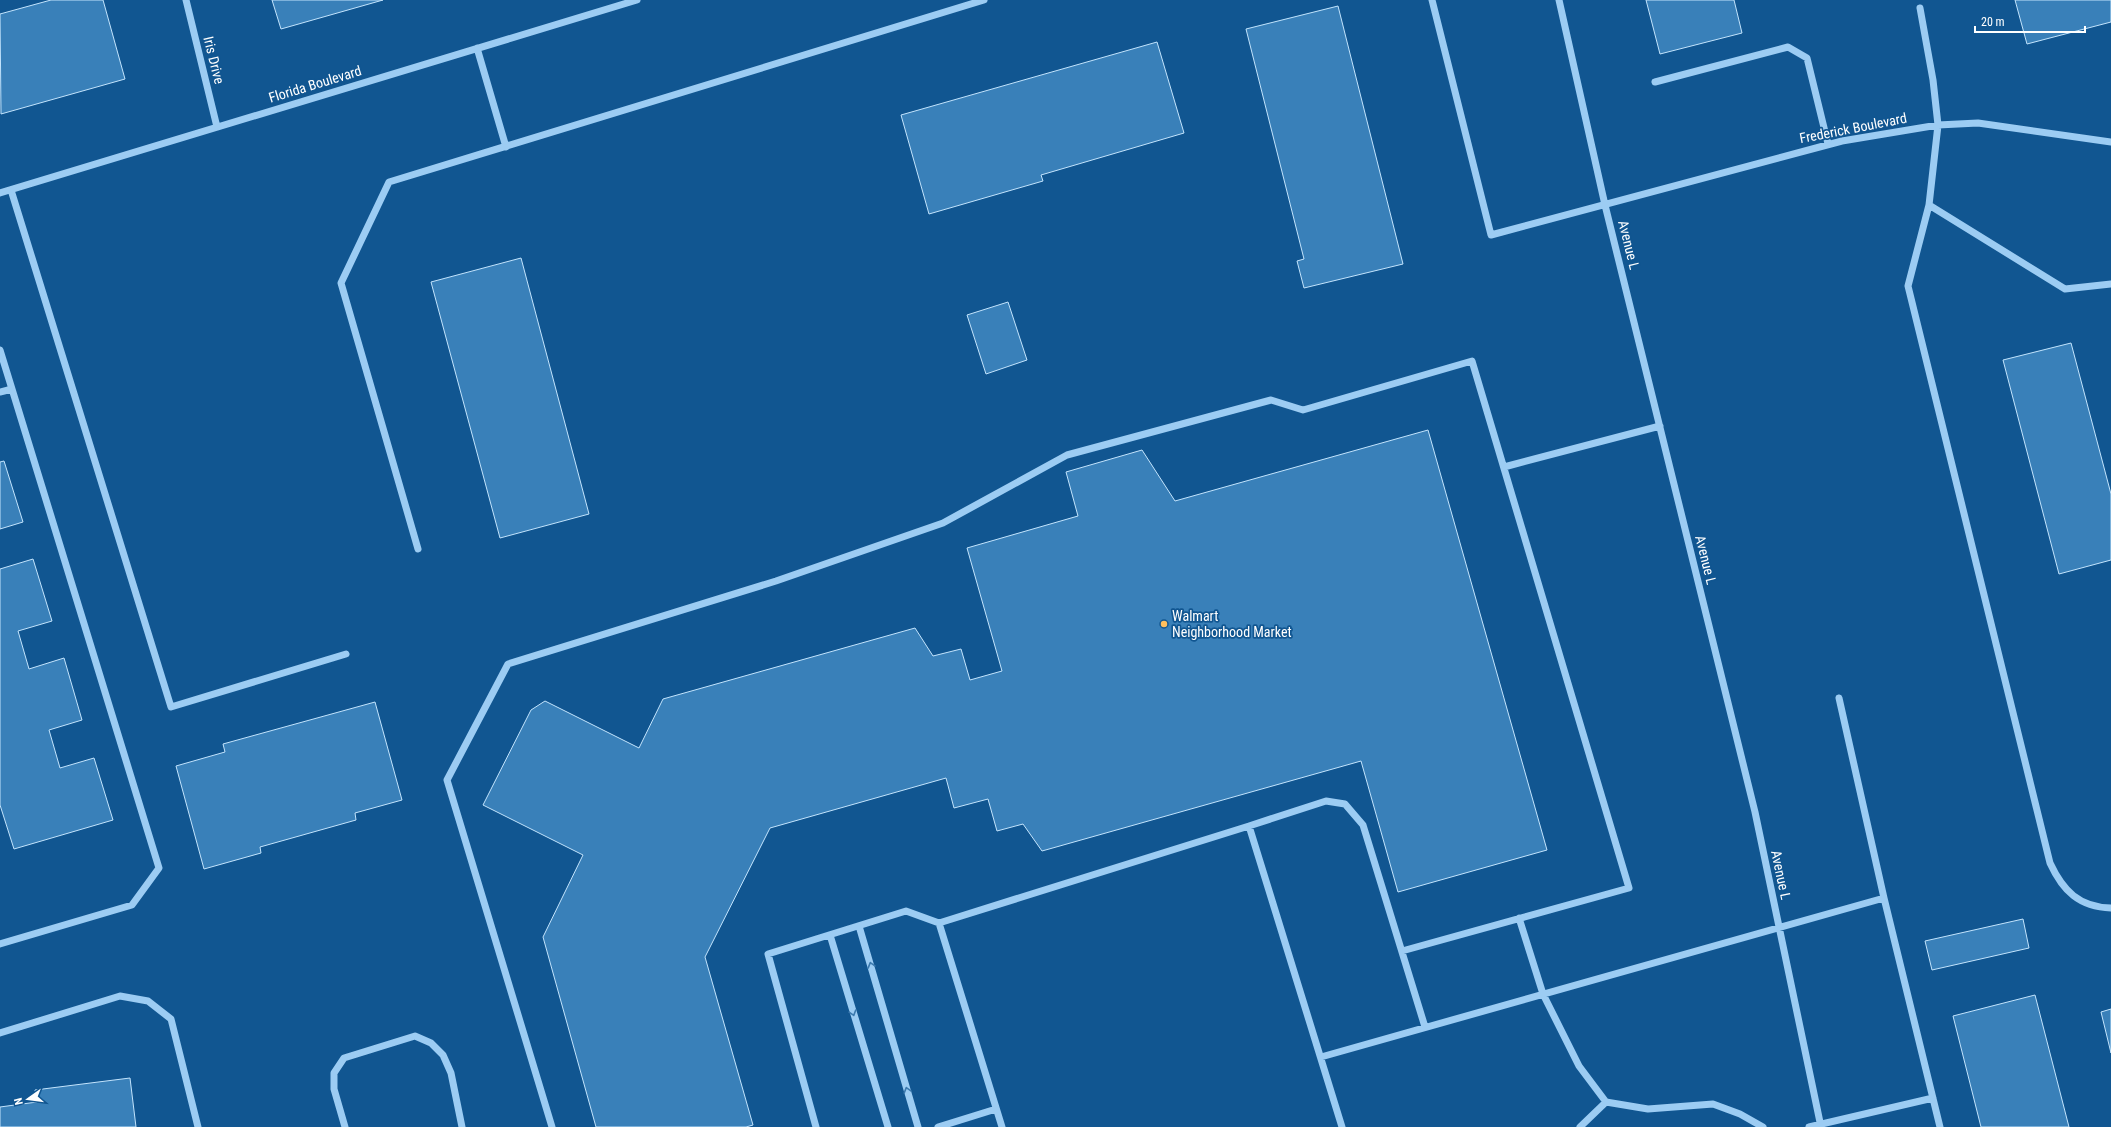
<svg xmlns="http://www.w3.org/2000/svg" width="2111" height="1127" font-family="'Roboto Condensed',sans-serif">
<rect width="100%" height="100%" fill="#115691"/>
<!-- building -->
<path fill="#3980b9" stroke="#c3e4fd" d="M51,0H103L125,79L1,114L0,14Z
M272,0H383L281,29Z
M1646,0H1734L1742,33L1660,54Z
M2015,0H2111V22L2027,44Z
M1338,6L1403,264L1304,288L1297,261L1304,259L1246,29Z
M1157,42L1184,133L1041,175L1043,181L929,214L901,115Z
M521,258L589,514L500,538L431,282Z
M1008,302L1027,360L986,374L967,315Z
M2071,343L2111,494V560L2059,574L2003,360Z
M1428,430L1547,850L1398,892L1361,761L1042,851L1023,824L997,831L988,799L954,808L946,778L770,828L705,957L753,1125L746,1127H596L543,937L583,855L483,805L531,710L545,701L639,748L663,699L915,628L933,656L961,649L970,680L1002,671L967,548L1078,516L1066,472L1142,450L1175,501Z
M4,461L23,522L0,529V462Z
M33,559L52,621L18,631L29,669L64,658L82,720L49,730L60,768L94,758L113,820L14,849L0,805V569Z
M375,702L402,800L355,813L356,820L260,847L261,853L204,869L176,766L225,752L223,744Z
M2023,919L2029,948L1932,970L1925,941Z
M2035,995L2069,1127H1981L1953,1016Z
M2111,1009V1053L2101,1012Z
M130,1078L136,1127H0V1107L37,1102L35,1090Z"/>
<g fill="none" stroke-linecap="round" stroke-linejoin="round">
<!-- minor -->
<path stroke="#9cccf3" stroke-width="7" d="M186,0L217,127
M1432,0L1491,235L1842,141L1938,125L1978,123L2111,142
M1559,0L1605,205L1755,812L1821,1127
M1920,8L1933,80L1938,125L1929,205L1908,286L2050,863C2063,891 2079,907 2111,908
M477,48L506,147
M1655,82L1788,47L1807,58L1828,144
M11,190L171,707L346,654
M0,193L637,0
M1929,205L2065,289L2111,284
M0,350L12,389
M0,392L12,389L159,868L132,905L0,944
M1504,467L1660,426
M418,549L341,283L389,182L984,0
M1839,698L1884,898L1940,1127
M1249,826L1326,801L1345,804L1363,825L1425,1027
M1519,918L1543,994L1579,1066L1606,1102L1648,1109L1713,1104L1740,1114L1763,1127
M859,926L918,1127
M830,935L888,1127
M0,1033L120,996L148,1001L171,1019L198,1127
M1321,1057L1884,898
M345,1127L334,1089V1073L344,1058L415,1036L431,1043L443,1055L451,1073L462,1127
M552,1127L447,780L508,664L776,581L943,523L1067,455L1271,400L1303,410L1472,361L1629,888L1402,951
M816,1127L768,954L906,911L939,923
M938,1127L996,1109
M1002,1127L939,923L1249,826L1342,1127
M1580,1127L1606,1102
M1809,1127L1933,1098"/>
</g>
<!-- one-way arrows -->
<defs><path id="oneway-chevron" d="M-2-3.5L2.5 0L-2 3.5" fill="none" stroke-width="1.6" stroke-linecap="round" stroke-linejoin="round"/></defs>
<g stroke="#3b79ae">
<use href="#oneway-chevron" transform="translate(871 965) rotate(-106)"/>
<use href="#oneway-chevron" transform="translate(853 1013) rotate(73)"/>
<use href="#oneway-chevron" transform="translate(907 1090) rotate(-106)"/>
</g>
<!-- markers -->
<circle fill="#ffbf5d" stroke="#115691" stroke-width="1.5" cx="1164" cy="624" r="4"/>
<g text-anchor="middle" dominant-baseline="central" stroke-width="3.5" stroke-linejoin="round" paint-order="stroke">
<!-- street labels -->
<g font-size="14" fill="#fff" stroke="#115691">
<text transform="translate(214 60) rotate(76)">Iris Drive</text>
<text transform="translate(315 84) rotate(-17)">Florida Boulevard</text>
<text transform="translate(1853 128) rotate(-11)">Frederick Boulevard</text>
<text transform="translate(1629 245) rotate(76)">Avenue L</text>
<text transform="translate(1706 560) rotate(76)">Avenue L</text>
<text transform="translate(1781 875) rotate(78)">Avenue L</text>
</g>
<!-- poi labels -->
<g font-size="14" fill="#fff" stroke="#115691" text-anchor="start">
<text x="1172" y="616">Walmart<tspan x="1172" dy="16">Neighborhood Market</tspan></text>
</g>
</g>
<!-- north arrow -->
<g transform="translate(28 1099) rotate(256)" stroke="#115691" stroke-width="3" paint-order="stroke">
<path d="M0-3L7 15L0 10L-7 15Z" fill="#ffffff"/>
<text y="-6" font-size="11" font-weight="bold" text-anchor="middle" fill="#ffffff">N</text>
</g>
<!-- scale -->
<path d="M1975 26v6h110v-6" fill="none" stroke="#ffffff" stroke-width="2"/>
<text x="1981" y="26" font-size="12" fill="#ffffff" stroke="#115691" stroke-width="3" paint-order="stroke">20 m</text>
</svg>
